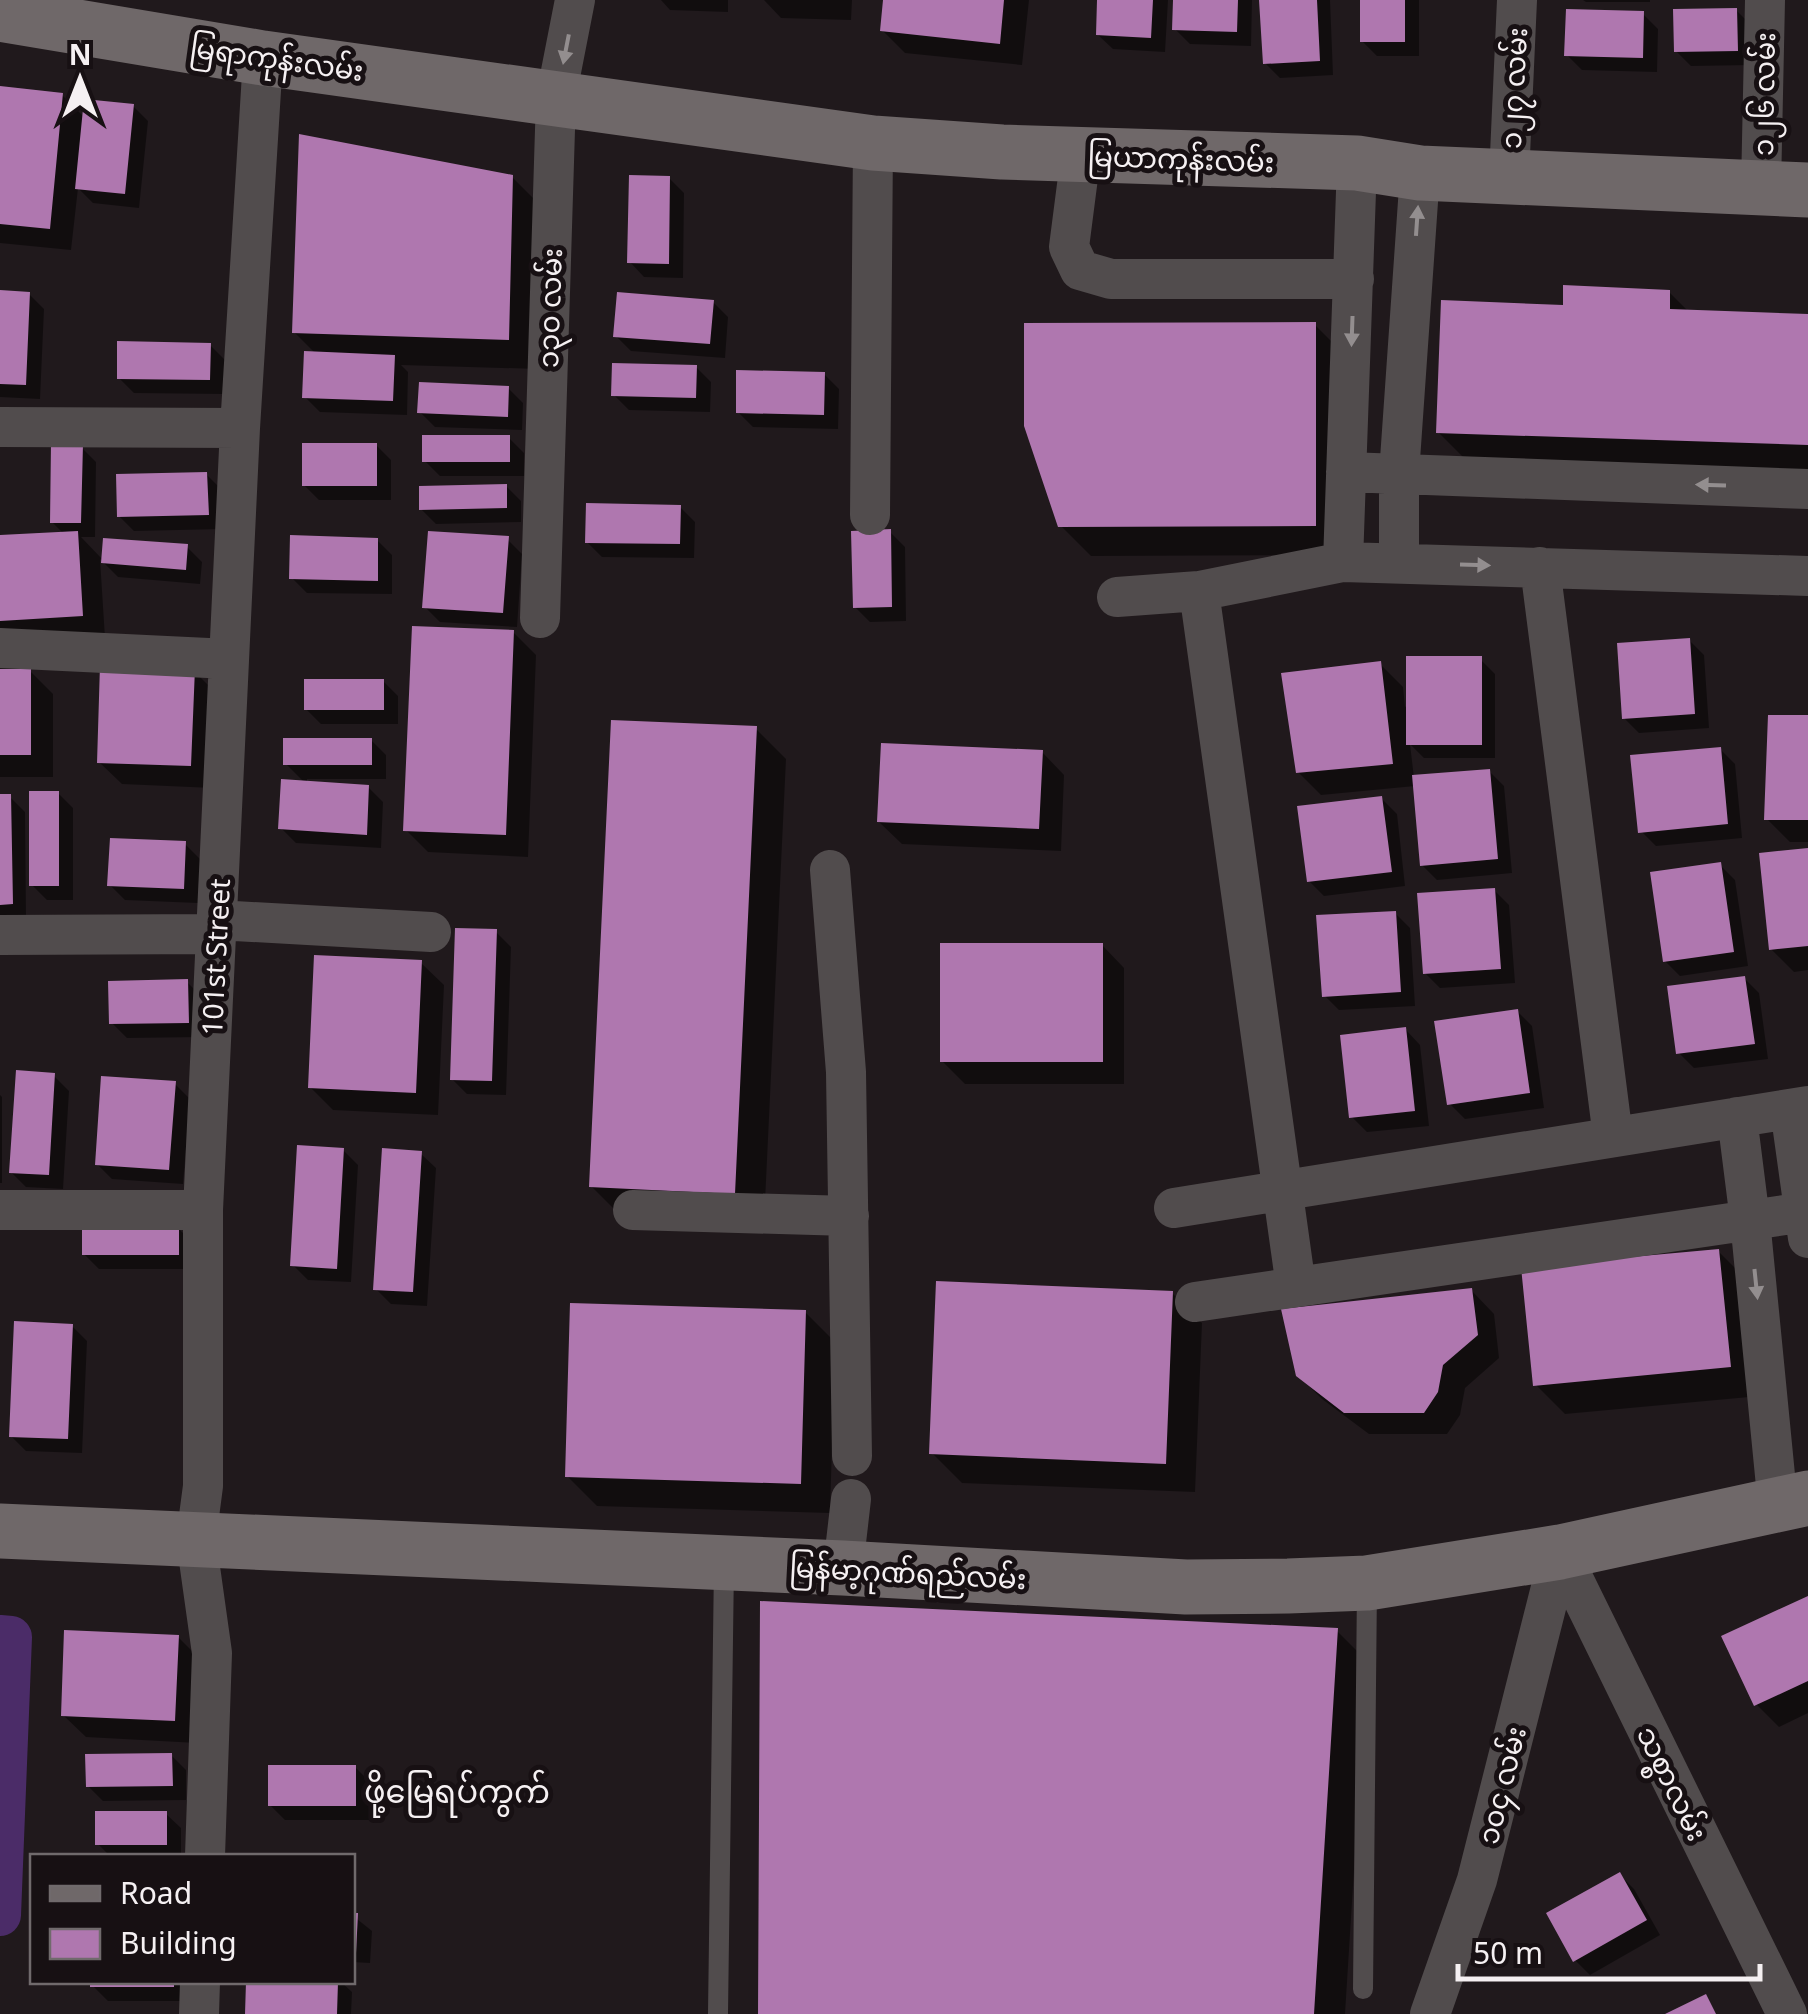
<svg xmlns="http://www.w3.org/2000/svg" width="1808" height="2014" font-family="'Noto Sans','Noto Sans Myanmar',sans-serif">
<rect width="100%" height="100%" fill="#20191c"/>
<!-- shadow -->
<path fill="#0007" d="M661,0H728V12L670,10Z
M764,0H852L851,20L781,18Z
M886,0H1029L1022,65L905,53L883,31Z
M1100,0H1168L1165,52L1113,49L1098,35Z
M1176,0H1252L1251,46L1190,44L1175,29Z
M1262,0H1330L1333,75L1280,78L1265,63Z
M1362,0H1419V56H1377L1362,41Z
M1583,0H1650V2H1586Z
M1736,10L1751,25L1752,65L1691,66L1676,51Z
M1643,14L1658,29L1657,72L1582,70L1567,55Z
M0,89L62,95L85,118L133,106L148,121L139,208L93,203L78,188L71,250L0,243Z
M512,177L542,207L538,369L401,365L408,372L407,415L320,412L305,397L316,354L294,332Z
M669,178L684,193L683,278L644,277L630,262Z
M1669,292L1689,312L1808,316V474L1468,462L1438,432L1566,307Z
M0,293L29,294L44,309L40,399L0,397Z
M713,302L728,317L725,358L631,351L616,336Z
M1315,325L1345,355V555L1091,556L1060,525Z
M210,345L225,360L224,394L134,393L119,378Z
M696,367L711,382L710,412L629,410L614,395Z
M824,374L839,389L838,429L753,427L738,412Z
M508,388L523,403L522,430L435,427L420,412Z
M509,438L524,453V476H440L425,461Z
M376,445L391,460V500H319L304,485Z
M81,447L96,462L95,537H81L103,560L187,547L202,562L200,584L118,577L100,559L105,638L0,629V537L64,534L52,522Z
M206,474L221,489L223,529L134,531L119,516Z
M506,486L521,501V522L436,524L421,509Z
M680,507L695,522L694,558L602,557L587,542Z
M890,532L905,547L906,621L870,622L855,607Z
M507,539L522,554L517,627L440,622L425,607Z
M377,540L392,555V594L307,593L292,578Z
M513,632L536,655L528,857L428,852L406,830Z
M1689,640L1704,655L1709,728L1639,733L1624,718Z
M1480,659L1495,674V758H1424L1410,744L1414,778L1489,771L1504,786L1512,873L1437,880L1422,865L1415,786L1321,795L1298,772L1380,664L1403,687L1405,707Z
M193,670L216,693L213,788L122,784L99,762Z
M0,671H30L53,694V777H0Z
M383,681L398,696V724H321L306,709Z
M1808,717V842H1790L1767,819Z
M756,729L786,759L764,1223L621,1216L591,1186Z
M371,740L386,755V779H307V784L368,787L383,802L381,848L296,843L281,828L305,783L286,764Z
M1720,749L1735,764L1742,838L1656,846L1641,831Z
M1042,752L1064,775L1061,851L902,844L879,822Z
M58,793L73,808V900H47L32,885Z
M0,797H10L25,812L26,918L0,919Z
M1382,799L1397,814L1405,886L1324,896L1309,881Z
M185,844L200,859L198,903L125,900L110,885Z
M1808,851V970L1794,972L1771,949Z
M1720,865L1735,880L1748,966L1680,976L1665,961Z
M1494,890L1509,905L1515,983L1440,988L1425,973Z
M1395,913L1410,928L1415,1006L1339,1010L1324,995Z
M496,932L511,947L506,1095L467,1094L452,1079Z
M1102,945L1124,968V1084H965L942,1061Z
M421,963L444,985L438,1115L333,1110L310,1087Z
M1744,978L1759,993L1768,1059L1694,1068L1679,1053Z
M187,982L202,997L203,1037L127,1038L112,1023Z
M1517,1011L1532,1026L1544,1108L1465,1119L1450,1104Z
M1406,1030L1420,1045L1429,1126L1367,1132L1352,1117Z
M54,1076L69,1091L63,1189L26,1187L11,1172Z
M175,1084L190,1099L183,1184L112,1179L97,1164Z
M0,1095L2,1097V1183H0Z
M343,1150L358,1165L351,1282L308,1280L293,1265Z
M421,1154L436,1168L427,1306L391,1304L376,1289Z
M178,1228L193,1243V1269H99L84,1254Z
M1718,1251L1748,1281L1760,1396L1565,1414L1535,1384Z
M1472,1291L1494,1314L1499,1358L1465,1388L1460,1415L1447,1434H1369L1322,1399L1298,1375Z
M1172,1293L1202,1323L1195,1492L962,1483L932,1453Z
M805,1312L835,1342L830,1513L597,1506L567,1476Z
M72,1326L87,1341L82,1453L26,1451L11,1436Z
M1808,1598V1713L1779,1727L1756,1704Z
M1337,1631L1367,1661L1345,2014H760Z
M178,1637L201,1660L197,1743L86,1737L63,1715Z
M171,1755L186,1770V1800L103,1801L88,1786Z
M355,1767L370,1782V1820H285L270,1805Z
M166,1814L181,1828V1856H110L98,1844Z
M1620,1875L1634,1889L1660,1935L1590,1975L1575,1960Z
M352,1915L372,1931L370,1963L352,1962Z
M93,1982H188V2001H108L93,1986Z
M248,1982H341L352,1992L351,2014H248Z"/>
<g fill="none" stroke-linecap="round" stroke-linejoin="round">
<!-- canal -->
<path stroke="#4b2c68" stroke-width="42" d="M0,1636L11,1637L0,1915"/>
</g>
<!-- building -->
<path fill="#af77af" d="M883,0H1004L1000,44L880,31Z
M1097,0H1153L1151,38L1096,35Z
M1173,0H1238L1237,32L1172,30Z
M1259,0H1317L1320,61L1263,64Z
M1360,0H1405V42H1360Z
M1737,8L1738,51L1674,52L1673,9Z
M1566,9L1644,11L1643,58L1564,56Z
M0,86L63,93L50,229L0,224Z
M84,99L134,104L125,194L75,189Z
M299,134L513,175L509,340L292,333Z
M629,175L670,176L669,264L627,263Z
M1563,285L1670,290V309L1808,314V445L1436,433L1441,300L1563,305Z
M0,290L30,292L26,385L0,384Z
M617,292L714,300L710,344L613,337Z
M1316,322V526L1058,527L1024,426V323Z
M117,341L211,343L210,380L117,379Z
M304,351L395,355L393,401L302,398Z
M612,363L697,365L696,398L611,396Z
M736,370L825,372L824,415L736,413Z
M419,382L509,386L508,417L417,413Z
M422,435H510V462H422Z
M51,443L83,444L81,523H50Z
M302,443H377V486H302Z
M207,472L209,515L117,517L116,474Z
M507,484V508L419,510V486Z
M586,503L681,505L680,544L585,543Z
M891,529L892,607L853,608L851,531Z
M78,531L83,616L0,621V535Z
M428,531L509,536L503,613L422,608Z
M290,535L378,538V581L289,579Z
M103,538L188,544L186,570L101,563Z
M412,626L514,630L506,835L403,831Z
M1690,638L1695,714L1622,719L1617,643Z
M1406,656H1482V745H1406Z
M1381,661L1393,764L1296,773L1281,673Z
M100,665L195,668L191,766L97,763Z
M0,669H31V755H0Z
M304,679H384V710H304Z
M1768,715H1808V820H1764Z
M611,720L757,726L735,1194L589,1187Z
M283,738H372V765H283Z
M881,743L1043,750L1039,829L877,822Z
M1721,747L1728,824L1638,833L1630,755Z
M1490,769L1498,859L1420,866L1412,775Z
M281,779L369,785L367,835L278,829Z
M29,791H59V886H29Z
M0,794H11L13,904L0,905Z
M1382,796L1392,872L1307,882L1297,806Z
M110,838L186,841L184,889L107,886Z
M1808,848V946L1769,950L1759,853Z
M1721,862L1734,952L1663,962L1650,872Z
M1495,888L1501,969L1423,974L1417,893Z
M1396,911L1401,992L1322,997L1316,915Z
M455,928L497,929L492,1081L450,1080Z
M940,943H1103V1062H940Z
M314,955L422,960L416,1093L308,1088Z
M1745,976L1755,1044L1676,1054L1667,986Z
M188,979L189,1023L109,1024L108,981Z
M1518,1009L1530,1093L1447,1105L1434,1021Z
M1406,1027L1415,1111L1349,1118L1340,1035Z
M16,1070L55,1073L49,1175L9,1173Z
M101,1076L176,1081L169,1170L95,1165Z
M297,1145L344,1148L337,1269L290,1266Z
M382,1148L422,1151L413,1292L373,1290Z
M82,1226H179V1255H82Z
M1719,1249L1731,1367L1533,1386L1521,1267Z
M936,1281L1173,1291L1166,1464L929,1454Z
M1472,1288L1478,1335L1443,1365L1438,1392L1424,1413H1344L1296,1376L1281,1309Z
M570,1303L806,1310L801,1484L565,1477Z
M14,1321L73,1324L68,1439L9,1437Z
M1808,1596V1681L1754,1706L1721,1636Z
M760,1601L1338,1628L1314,2014H758Z
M64,1630L179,1635L175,1721L61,1716Z
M172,1753L173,1786L86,1787L85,1754Z
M268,1765H356V1806H268Z
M95,1811H167V1845H95Z
M1620,1872L1647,1920L1573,1962L1546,1913Z
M352,1913H358L356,1953L352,1952Z
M90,1982H174V1987H90Z
M246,1982H338L337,2014H245Z
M1706,1994L1716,2014H1665Z"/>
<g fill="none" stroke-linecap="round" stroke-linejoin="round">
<!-- lane -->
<path stroke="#514c4d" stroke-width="20" d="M1363,1989L1367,1585
M718,2014L724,1564"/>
<!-- street -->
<path stroke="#514c4d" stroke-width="40" d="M1081,154L1069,247L1080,270L1111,279H1354
M1509,177L1517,0
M1761,188L1765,0
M0,427L240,428
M1346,472L1808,489
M870,515L873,143
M1343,562L1357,163
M1399,563V474L1420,173
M1540,567L1613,1137
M1199,591L1296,1287
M1117,597L1199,591L1343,562L1808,576
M540,618L556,97L575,0
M0,648L229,659
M830,870L846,1072L852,1456
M217,920L431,932
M0,935L216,934
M1790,1109L1808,1238
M1737,1117L1750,1220L1778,1506
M1174,1208L1808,1106
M0,1210H203
M633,1210L849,1216
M1195,1302L1805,1212
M1560,1552L1787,2014
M843,1568L851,1499
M205,1856L212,1653L196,1539L203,1486V1210L240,428L263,58
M199,2014L200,1982
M1430,2014L1477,1880L1560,1552"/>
<!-- secondary -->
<path stroke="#6f6869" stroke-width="55" d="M0,14L263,58L873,143L1002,152L1357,163L1420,173L1808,190
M0,1531L843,1568L1186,1587L1288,1586L1367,1583L1560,1552L1808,1498"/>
</g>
<!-- one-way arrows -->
<defs><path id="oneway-solid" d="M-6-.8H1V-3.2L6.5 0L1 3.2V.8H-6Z" transform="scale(2.5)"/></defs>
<g fill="#938e8f">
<use href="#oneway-solid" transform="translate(566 49) rotate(101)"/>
<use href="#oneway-solid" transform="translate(1417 221) rotate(-86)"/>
<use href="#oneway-solid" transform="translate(1352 331) rotate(92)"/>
<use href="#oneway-solid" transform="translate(1711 485) rotate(-178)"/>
<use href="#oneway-solid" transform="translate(1475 565) rotate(2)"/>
<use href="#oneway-solid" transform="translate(1756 1284) rotate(84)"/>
</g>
<g text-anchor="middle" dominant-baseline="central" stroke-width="10" stroke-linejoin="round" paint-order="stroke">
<!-- street labels -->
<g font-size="28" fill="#f5f0f2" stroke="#171013">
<text transform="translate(277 58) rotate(8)">မြရာကုန်းလမ်း</text>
<text transform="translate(1513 88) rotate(-87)">၁၂၇ လမ်း</text>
<text transform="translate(1763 94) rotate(-89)">၁၂၆ လမ်း</text>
<text transform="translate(1181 158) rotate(2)">မြယာကုန်းလမ်း</text>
<text transform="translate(549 308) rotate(-88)">၁၃၀ လမ်း</text>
<text transform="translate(215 957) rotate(-87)">101st Street</text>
<text transform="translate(908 1572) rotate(3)">မြန်မာ့ဂုဏ်ရည်လမ်း</text>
<text transform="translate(1673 1783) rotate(64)">သစ္စာလမ်း</text>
<text transform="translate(1501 1785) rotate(-76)">၁၀၄ လမ်း</text>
</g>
<!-- quarter labels -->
<g font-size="32" fill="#f5f0f2" stroke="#171013">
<text x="457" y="1790">ဖို့မြေရပ်ကွက်</text>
</g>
</g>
<!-- legend -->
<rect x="30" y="1854" width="325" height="130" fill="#171013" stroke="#706a6c" stroke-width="2.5"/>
<rect x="50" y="1886" width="50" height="15" fill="#6f6869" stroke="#706a6c" stroke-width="2.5"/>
<text x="120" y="1904" font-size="30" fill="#f5f0f2">Road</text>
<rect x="50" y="1929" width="50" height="30" fill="#af77af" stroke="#706a6c" stroke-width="2.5"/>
<text x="120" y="1954" font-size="30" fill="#f5f0f2">Building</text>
<!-- north arrow -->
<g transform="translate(80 80)" stroke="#171013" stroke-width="8" paint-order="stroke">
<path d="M0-8L18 38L0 25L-18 38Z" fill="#f5f0f2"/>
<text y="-15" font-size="28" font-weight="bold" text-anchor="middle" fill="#f5f0f2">N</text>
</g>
<!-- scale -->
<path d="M1458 1964v15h302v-15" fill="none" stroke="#f5f0f2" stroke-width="5"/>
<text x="1473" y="1964" font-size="30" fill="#f5f0f2" stroke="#171013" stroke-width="8" paint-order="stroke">50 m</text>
</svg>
